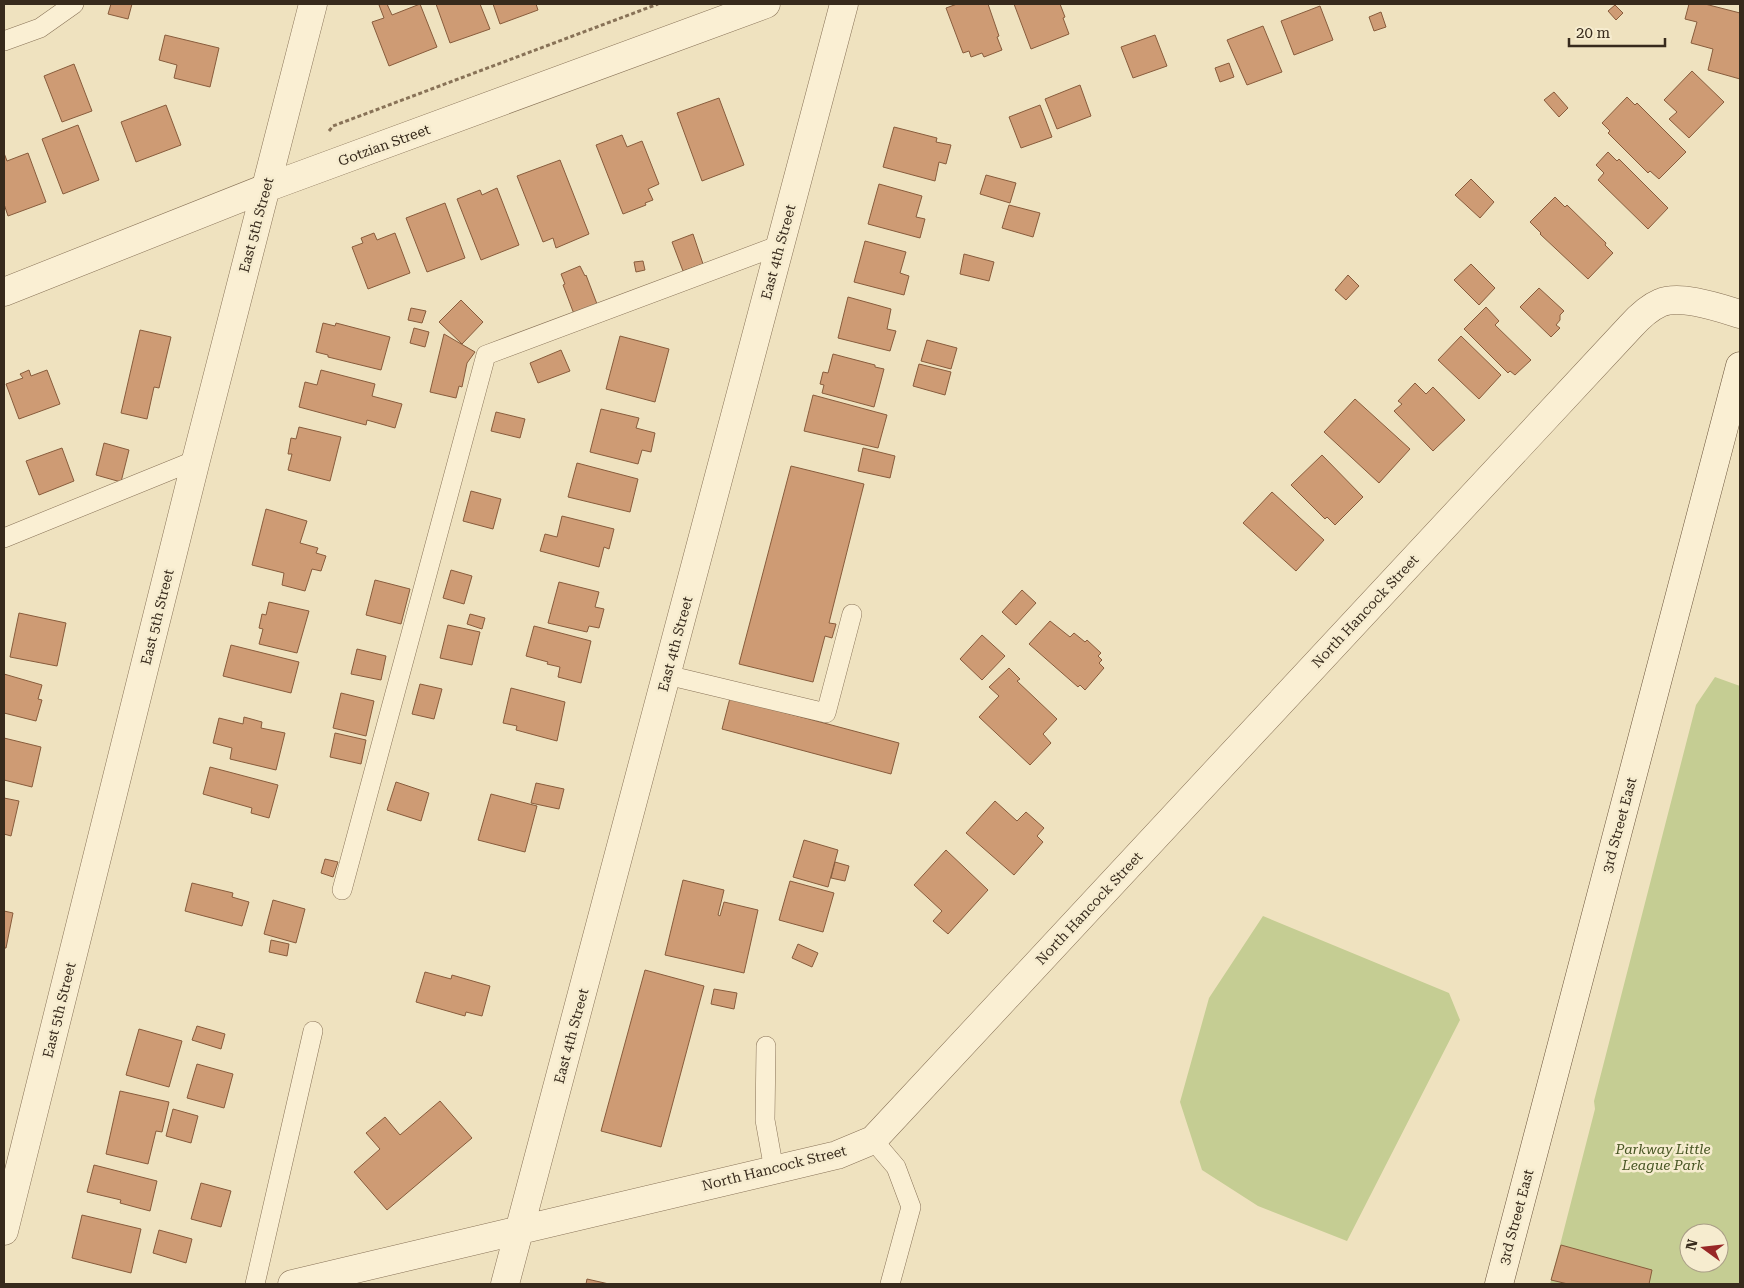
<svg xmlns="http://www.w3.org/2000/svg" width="1744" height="1288" font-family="'Roboto Serif',serif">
<rect width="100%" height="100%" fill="#efe2bf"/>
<!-- green -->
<path fill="#c5cd93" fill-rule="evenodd" d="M1715,677L1740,686V1284H1550L1595,1109L1594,1101L1696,705ZM1689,1233H1719V1263H1689Z
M1263,916L1449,993L1460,1020L1347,1241L1258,1206L1202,1170L1180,1102L1209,998Z"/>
<!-- building -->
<path fill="#ce9b74" stroke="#885c3c" d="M111,4H132L128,19L108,14Z
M382,4H387L392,15L420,4L437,47L389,66L372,22L384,18L379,5Z
M436,4H480L490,29L450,43Z
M493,4H536L538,10L500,24Z
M957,4H988L999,36L997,37L1002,50L984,57L982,53L971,57L969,51L963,53L946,8Z
M1014,4H1060L1065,17L1063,18L1069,34L1031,49Z
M1689,4H1705L1740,13V79L1708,70L1713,49L1691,43L1697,22L1685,19Z
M1615,5L1623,13L1616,20L1608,11Z
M1320,6L1333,40L1294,55L1281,21Z
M1381,12L1386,27L1374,31L1369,17Z
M1263,26L1282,72L1247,85L1227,40Z
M165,35L219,48L210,87L174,78L177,65L159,60Z
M1155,35L1167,66L1133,78L1121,47Z
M1229,63L1234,77L1220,82L1215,68Z
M74,64L92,111L62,122L44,76Z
M1692,71L1724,102L1689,138L1669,119L1677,112L1664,100Z
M1080,85L1091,116L1057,129L1045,99Z
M1554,92L1568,108L1559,117L1544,100Z
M1627,97L1635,105L1637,103L1686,152L1659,179L1650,171L1648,173L1608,133L1610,131L1602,123Z
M719,98L744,165L702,181L677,113Z
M166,105L181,145L136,162L121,122Z
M1040,105L1052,137L1021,148L1009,117Z
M78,125L99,180L63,194L42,139Z
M894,127L937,138L936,142L951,145L946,164L939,162L935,181L883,167Z
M622,135L627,147L642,141L659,184L648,189L653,200L645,203L646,205L623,214L596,145Z
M1608,152L1617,161L1619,159L1668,208L1648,229L1598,180L1604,173L1596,165Z
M4,153L7,161L28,153L46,202L8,216L4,204Z
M560,160L589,234L556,248L553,238L543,242L517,176Z
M986,175L1016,183L1010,203L980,194Z
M1471,179L1494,202L1480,218L1455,195Z
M879,184L922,196L916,217L925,219L920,238L868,224Z
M497,188L519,245L481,260L457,199L480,190L482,195Z
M1555,197L1565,207L1567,205L1606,243L1605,245L1613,253L1588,279L1540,234L1541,233L1530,222Z
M445,203L465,258L427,272L406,218Z
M1009,205L1040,213L1033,237L1002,228Z
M374,233L377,240L395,233L410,273L368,289L352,247L363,243L361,238Z
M693,234L703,264L683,271L672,242Z
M865,241L906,252L900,273L909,276L904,295L854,282Z
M964,254L994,262L989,281L960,274Z
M643,261L645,270L636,272L634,262Z
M1471,264L1495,288L1479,305L1454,280Z
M580,266L585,276L586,275L597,304L574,314L563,285L565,284L561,274Z
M1348,275L1359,286L1346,300L1335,290Z
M1539,288L1564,311L1560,315V320L1556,325L1560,328L1551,337L1520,307Z
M848,297L891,309L887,329L896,331L890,351L838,338Z
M461,300L483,322L462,344L439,322Z
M1486,307L1499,321L1495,325L1531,360L1515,375L1510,371L1508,373L1464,329Z
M411,308L426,311L422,323L408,320Z
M323,323L335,326L336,323L390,337L381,370L328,357V355L316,352Z
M414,328L429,332L425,347L410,343Z
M140,330L171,337L159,388L154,387L147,419L121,413Z
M444,334L475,352L467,363L462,387L459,386L456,398L430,392Z
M620,336L669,349L655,402L606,389Z
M1461,336L1501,375L1479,399L1438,360Z
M927,340L957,348L951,369L921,361Z
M561,350L570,371L538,383L530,363Z
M833,354L875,365V367L884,369L874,407L822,393L824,385L820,384L823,372L828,373Z
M919,364L951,372L945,395L913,386Z
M29,370L31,376L47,370L60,404L19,419L6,384L23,378L20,374Z
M321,370L375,384L372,396L402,404L395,428L367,420L366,425L299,407L305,382L317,385Z
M1415,383L1426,394L1433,387L1465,420L1433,451L1394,411L1402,404L1398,401Z
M813,395L887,415L878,448L804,431Z
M1355,399L1410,449L1379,483L1324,432Z
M601,409L639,418L636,428L655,433L651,452L642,450L638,464L590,452Z
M496,412L525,419L520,438L491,431Z
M299,427L341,437L330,481L288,470L292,454H288L291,438L296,439Z
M104,443L129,450L121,482L96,475Z
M62,448L74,481L39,495L26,461Z
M863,448L895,456L890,478L858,471Z
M1322,455L1363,497L1335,525L1327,517L1325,519L1291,485Z
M577,463L638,479L630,512L568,497Z
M791,466L864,484L829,623L836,624L832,638L825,636L813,682L739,664Z
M471,491L501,499L493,529L463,521Z
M1272,492L1324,540L1296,571L1243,523Z
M266,509L307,521L300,543L318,548L316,553L326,556L321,571L312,569L305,591L282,585L284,573L252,565Z
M562,516L614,529L609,549L604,547L599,567L540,551L545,534L557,537Z
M451,570L472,576L464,604L443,598Z
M375,580L410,589L401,624L366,615Z
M559,582L599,592L595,607L604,609L599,628L589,626L587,632L548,623Z
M1022,590L1036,603L1016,625L1002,612Z
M269,602L309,611L297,653L259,644L263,629L259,628L262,614L266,615Z
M19,613L66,623L57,666L10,657Z
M470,614L485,618L482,629L467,624Z
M1050,621L1070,637L1074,633L1085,642L1087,640L1101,653L1098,656L1102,660L1099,663L1104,668L1085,690L1080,685L1078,687L1029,644Z
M448,625L480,632L472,665L440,658Z
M534,626L591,641L581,683L558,677L560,667L547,664L548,662L526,656Z
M982,635L1005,656L982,680L960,659Z
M231,645L299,662L291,693L223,676Z
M357,649L386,656L381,680L351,674Z
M1009,668L1020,679L1017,681L1057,719L1043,734L1051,743L1030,765L979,717L999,696L989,687Z
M4,674L42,685L38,699L42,700L36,721L4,713Z
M420,684L442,689L434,719L412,714Z
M511,688L565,702L557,741L516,730L517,726L503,723Z
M341,693L374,701L366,736L333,728Z
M730,698L899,743L891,774L722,729Z
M244,717L262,722L261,728L285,733L276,770L230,759L232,748L213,743L219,718L243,724Z
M335,733L366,740L361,764L330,757Z
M4,738L41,747L32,787L4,780Z
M210,767L278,785L269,818L251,813L252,808L203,794Z
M396,782L429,793L421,821L387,810Z
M536,783L564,789L559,809L531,803Z
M491,794L537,806L525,852L478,840Z
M4,798L19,801L11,836L4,834Z
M995,801L1017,821L1026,812L1044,828L1037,836L1043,842L1014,875L966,833Z
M804,840L838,850L828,887L793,877Z
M946,850L988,890L948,934L933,921L942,911L914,885Z
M325,859L338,862L333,877L321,873Z
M835,862L849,866L845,881L831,878Z
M683,880L724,890L718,915L720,916L724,902L758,910L744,973L665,955Z
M790,881L834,893L823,932L779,920Z
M192,883L233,893L232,897L249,902L242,926L185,911Z
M273,900L305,909L296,943L264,934Z
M4,911L13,913L6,948H4Z
M271,940L289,944L287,956L269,952Z
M798,944L818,953L812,967L792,958Z
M645,970L704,986L661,1147L601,1131Z
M425,972L451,979L452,975L490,986L482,1016L466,1012L465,1016L416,1002Z
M714,989L737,993L734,1009L711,1004Z
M197,1026L225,1034L221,1049L192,1040Z
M139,1029L182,1041L169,1087L126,1075Z
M197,1064L233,1074L224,1108L187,1098Z
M120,1091L169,1102L162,1132L156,1131L148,1164L106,1154Z
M440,1101L472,1138L387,1210L354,1172L380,1149L366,1133L385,1117L400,1135Z
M173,1109L198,1116L191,1143L166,1136Z
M94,1165L157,1181L150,1211L120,1203L121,1200L87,1192Z
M201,1183L231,1191L221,1227L191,1219Z
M82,1215L141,1229L131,1273L72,1258Z
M159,1230L192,1239L186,1263L153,1253Z
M1561,1245L1652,1270L1649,1284H1568L1551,1280Z
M587,1279L609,1284H586Z"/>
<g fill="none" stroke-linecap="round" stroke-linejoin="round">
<defs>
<path id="lane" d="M4,41L40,28L74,4
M4,538L196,460
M667,675L826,713L852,614
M342,890L486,355L780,245
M766,1046L765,1120L774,1170
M873,1140L896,1167L911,1207L890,1284
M255,1284L313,1031"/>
<path id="street" d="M4,292L266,188L766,4
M4,1231L196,460L313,4
M292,1284L837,1155L873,1140L1630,327C1639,317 1648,308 1660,303C1680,294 1720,308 1740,314
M505,1284L844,4"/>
<path id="secondary" d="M1499,1284L1740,366"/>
</defs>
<!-- lane casing -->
<use href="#lane" stroke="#887257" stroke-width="20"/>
<!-- street casing -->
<use href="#street" stroke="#887257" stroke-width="29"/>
<!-- secondary casing -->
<use href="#secondary" stroke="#6a533a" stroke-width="29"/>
<!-- path -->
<path stroke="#887257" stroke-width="3" stroke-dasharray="4 2.5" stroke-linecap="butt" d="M329,131L333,126L658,4"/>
<!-- lane -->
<use href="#lane" stroke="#faefd3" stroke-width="19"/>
<!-- street -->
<use href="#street" stroke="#faefd3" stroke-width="28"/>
<!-- secondary -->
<use href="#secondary" stroke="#faefd3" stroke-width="28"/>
</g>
<g text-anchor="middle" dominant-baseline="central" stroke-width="5" stroke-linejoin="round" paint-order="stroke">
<!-- street labels -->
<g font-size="14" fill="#372a1c" stroke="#f6eccf">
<text transform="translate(384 145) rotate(-20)">Gotzian Street</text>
<text transform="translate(256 225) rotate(-75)">East 5th Street</text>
<text transform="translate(778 252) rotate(-75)">East 4th Street</text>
<text transform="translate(1365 611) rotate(-47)">North Hancock Street</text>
<text transform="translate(157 617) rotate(-76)">East 5th Street</text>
<text transform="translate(675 644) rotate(-75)">East 4th Street</text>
<text transform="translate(1619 825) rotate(-75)">3rd Street East</text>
<text transform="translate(1089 908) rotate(-47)">North Hancock Street</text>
<text transform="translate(59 1010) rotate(-76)">East 5th Street</text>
<text transform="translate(571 1036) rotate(-75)">East 4th Street</text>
<text transform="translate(774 1168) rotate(-14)">North Hancock Street</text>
<text transform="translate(1516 1217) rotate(-75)">3rd Street East</text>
</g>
<!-- park labels -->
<g font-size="14" font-style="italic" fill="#465422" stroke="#f6eccf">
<text x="1663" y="1149">Parkway Little<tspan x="1663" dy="16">League Park</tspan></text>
</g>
</g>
<!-- border -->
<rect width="1744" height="1288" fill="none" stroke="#372a1c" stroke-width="10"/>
<!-- north arrow -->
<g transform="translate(1704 1248) rotate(285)"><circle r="24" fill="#f6eccf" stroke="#aa9e87"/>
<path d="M0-4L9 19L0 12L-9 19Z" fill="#982726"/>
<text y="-8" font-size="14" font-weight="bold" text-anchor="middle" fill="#372a1c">N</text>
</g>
<!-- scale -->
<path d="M1569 38v8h96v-8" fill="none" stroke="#372a1c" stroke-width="2.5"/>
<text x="1576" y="38" font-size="15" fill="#372a1c" stroke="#f6eccf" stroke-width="4" paint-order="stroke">20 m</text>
</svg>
